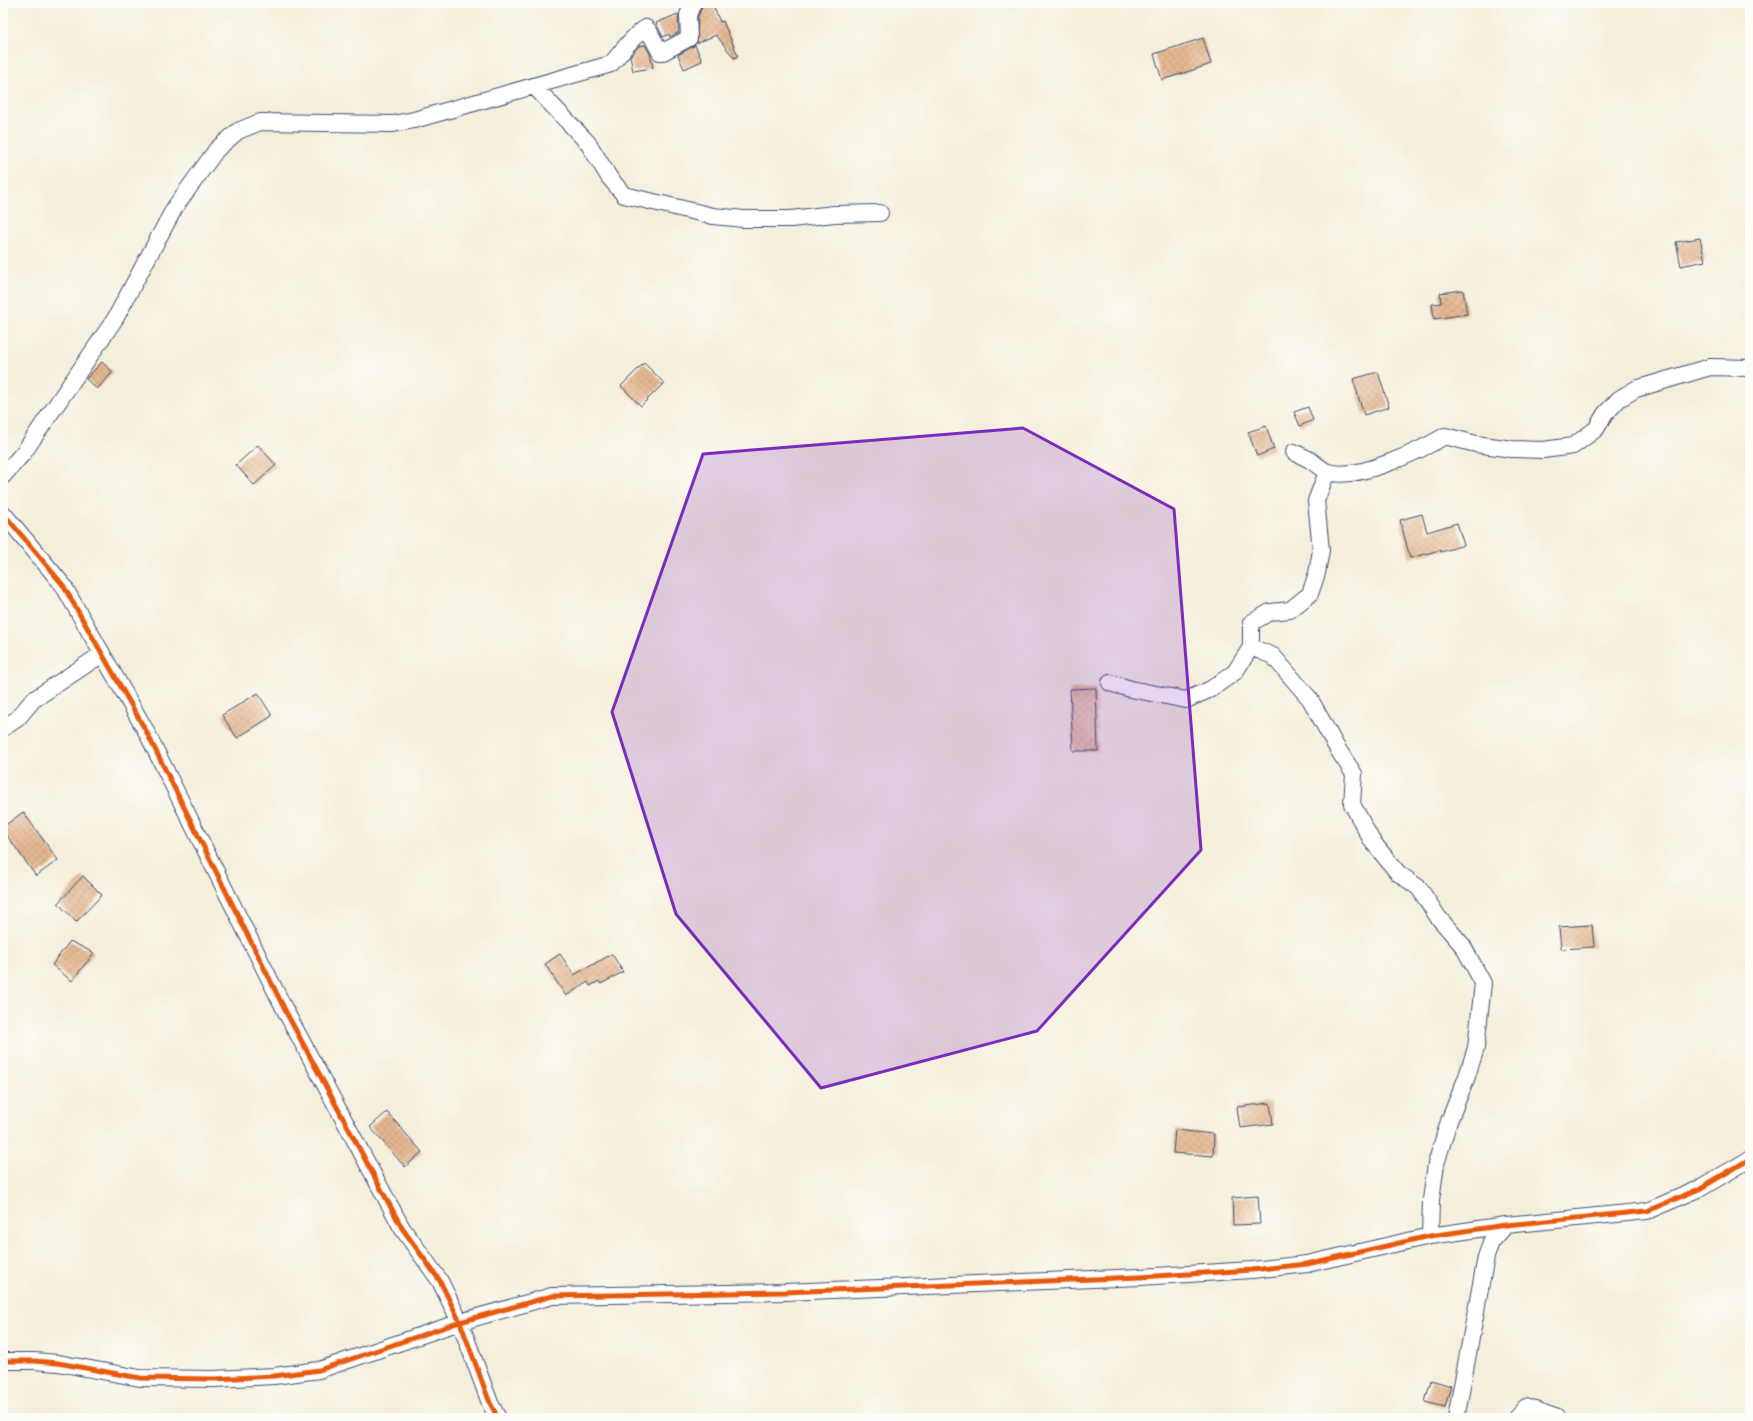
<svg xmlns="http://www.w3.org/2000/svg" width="1753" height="1421" font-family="'IM FELL Double Pica',serif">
<defs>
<pattern id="building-cross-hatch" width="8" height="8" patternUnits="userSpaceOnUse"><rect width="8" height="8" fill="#e5b891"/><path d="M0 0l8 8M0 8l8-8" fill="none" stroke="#c49e7f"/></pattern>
</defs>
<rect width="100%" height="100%" fill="#fdfcf7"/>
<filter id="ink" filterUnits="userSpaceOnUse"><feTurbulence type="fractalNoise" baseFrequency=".025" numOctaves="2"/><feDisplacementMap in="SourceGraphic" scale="8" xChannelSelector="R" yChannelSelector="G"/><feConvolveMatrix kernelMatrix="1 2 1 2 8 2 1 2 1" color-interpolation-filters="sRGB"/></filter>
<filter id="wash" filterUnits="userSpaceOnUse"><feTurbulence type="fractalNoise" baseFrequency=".012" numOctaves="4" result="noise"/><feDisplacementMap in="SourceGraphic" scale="16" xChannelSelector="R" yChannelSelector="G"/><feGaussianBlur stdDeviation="0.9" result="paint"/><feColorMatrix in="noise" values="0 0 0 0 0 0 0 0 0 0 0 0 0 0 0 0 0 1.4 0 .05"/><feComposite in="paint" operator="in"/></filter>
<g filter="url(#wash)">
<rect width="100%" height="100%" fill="#f4eeda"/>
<g id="blocks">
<!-- building -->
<path fill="url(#building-cross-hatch)" d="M709,3H712L720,22L723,21L738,56L734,58L716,35L697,43L698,17L702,6Z
M678,14L679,32L670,37L669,34L663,37L656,23Z
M1203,38L1211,64L1162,80L1154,54Z
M645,45L650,54L653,68L633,71L630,56L639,46Z
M695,45L702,61L684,69L678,55Z
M1700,238L1705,261L1681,266L1676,242Z
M1463,290L1467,314L1434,319L1432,304L1441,303L1440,293Z
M102,362L113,372L97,389L86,379Z
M644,363L664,383L641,406L621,386Z
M1378,372L1389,407L1364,415L1353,379Z
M1308,407L1313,420L1300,426L1294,412Z
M1266,426L1274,449L1257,456L1248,432Z
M258,445L276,465L254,485L236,465Z
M1422,514L1427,532L1457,523L1464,545L1441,552L1440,550L1410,558L1400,520Z
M1096,688L1098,751H1073L1070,689Z
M258,693L272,716L237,738L222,715Z
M23,812L58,860L36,876L3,830V827Z
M83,876L102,895L76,922L58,903Z
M1592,925L1594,947L1561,949L1559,927Z
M70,941L94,953L72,981L52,965Z
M560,954L574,975L612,954L623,972L601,984L599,981L590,986L588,982L566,996L545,964Z
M1270,1103L1273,1124L1240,1128L1237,1107Z
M387,1112L422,1152L405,1167L370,1127Z
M1175,1130L1214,1134L1213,1156L1173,1153Z
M1258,1196L1260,1224L1233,1225L1232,1198Z
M1431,1380L1451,1386L1445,1407L1425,1402Z"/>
</g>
</g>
<g filter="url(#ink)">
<use href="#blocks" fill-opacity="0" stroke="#3c4c71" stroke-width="1"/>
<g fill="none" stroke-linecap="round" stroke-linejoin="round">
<defs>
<path id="minor" d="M534,86L588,143L609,177L624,195L713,216L744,219H791L834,214L880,213
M1294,452C1299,455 1305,457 1310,460C1316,464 1322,470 1328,472C1358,481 1419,451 1445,436L1476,444L1512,449L1543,450L1573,446L1596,429L1605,414L1619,399L1636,389L1710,367L1748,368L1750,369
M3,476L24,452L115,319L175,207L217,149L238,131L260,122L393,124L414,120L611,64C622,52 632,36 646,28L649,31L660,52H663L689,38L688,15L693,3
M3,513L63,585L146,731L287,1014L402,1228L440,1281L460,1322L490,1403L498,1418
M1251,647L1273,656L1310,699L1337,748L1354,774L1352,804L1372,841L1398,873L1419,888L1438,917L1463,946L1483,983L1476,1048L1466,1079L1449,1121L1436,1164L1431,1200L1430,1236
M1110,683L1131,689L1186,700L1211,689L1235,672L1251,647V623L1270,612L1290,610L1310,594L1317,573L1321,550L1316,501L1327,472
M3,728L17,719L33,700L102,654
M3,1361H34L58,1363L140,1378L214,1379L274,1376L319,1370L460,1322L552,1296L785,1292L1140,1277L1252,1270L1307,1264L1430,1236L1506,1225L1647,1211L1699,1189L1750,1159
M1456,1418L1486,1257L1491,1242L1506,1225
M1516,1418L1526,1407L1558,1418"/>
</defs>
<!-- minor casing -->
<use href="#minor" stroke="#3c4c71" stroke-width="18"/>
<!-- minor -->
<use href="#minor" stroke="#fff" stroke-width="16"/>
<defs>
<path id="cycleway" d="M3,513L63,585L146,731L287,1014L402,1228L440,1281L460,1322L490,1403L498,1418
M3,1361H34L58,1363L140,1378L214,1379L274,1376L319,1370L460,1322L552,1296L785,1292L1140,1277L1252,1270L1307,1264L1430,1236L1506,1225L1647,1211L1699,1189L1750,1159"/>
</defs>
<!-- cycleway casing -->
<use href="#cycleway" stroke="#fdfcf7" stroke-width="8"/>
<!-- cycleway -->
<use href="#cycleway" stroke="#e8590c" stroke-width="5"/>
</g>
</g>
<!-- marked area -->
<path fill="#7b2cbf" fill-opacity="0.2" stroke="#7b2cbf" stroke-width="3" stroke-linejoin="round" d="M1023,428L1174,509L1201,850L1037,1031L821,1088L676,914L612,712L703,454Z"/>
<!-- margin -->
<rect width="1753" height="1421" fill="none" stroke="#fdfcf7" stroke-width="16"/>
</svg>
